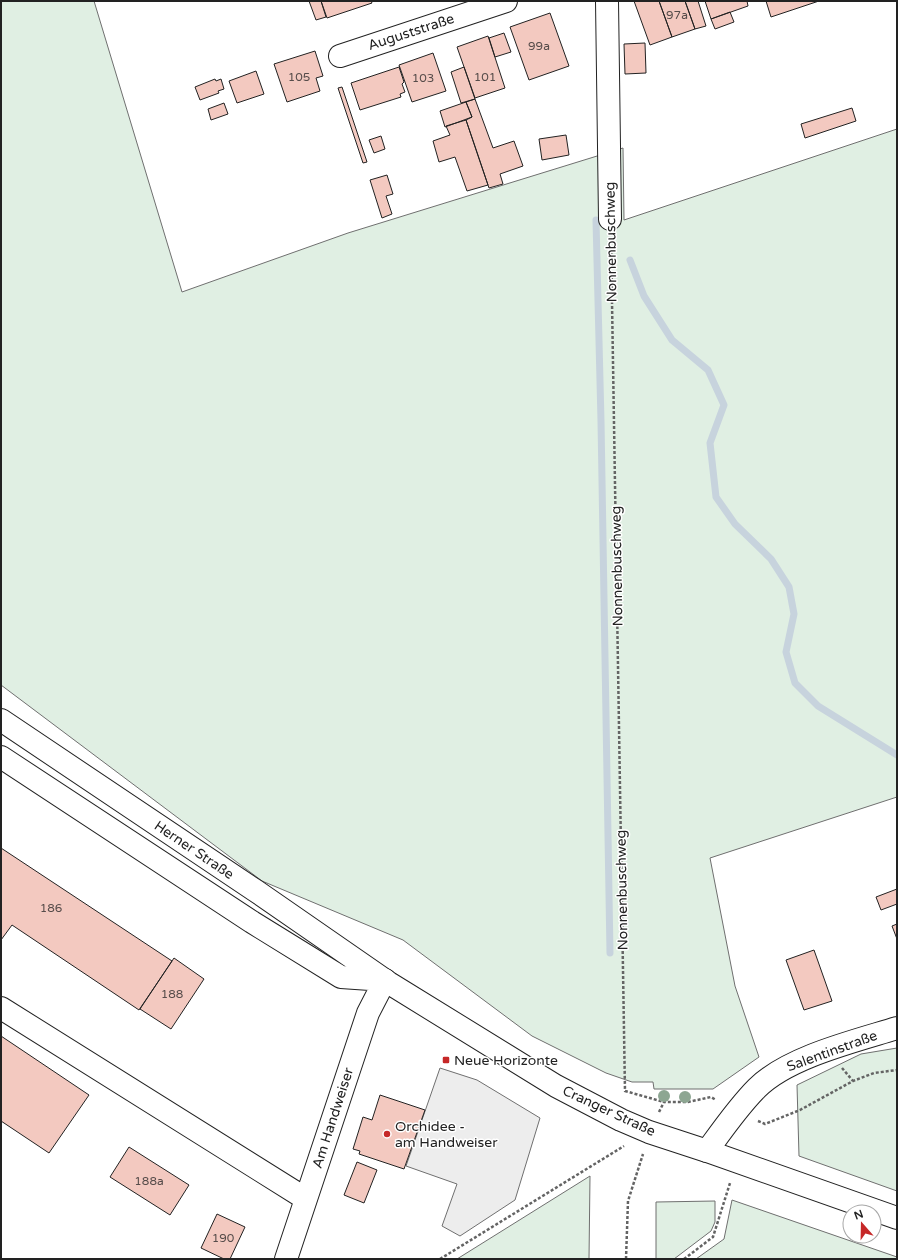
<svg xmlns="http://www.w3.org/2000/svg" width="898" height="1260" font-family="'Varela Round',sans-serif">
<rect width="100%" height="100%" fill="#fff"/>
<!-- green -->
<path fill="#e0efe3" stroke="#6f6f6f" d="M1,1H94L182,292L348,233L623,148L624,220L897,129V797L710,858L735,986L759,1057L713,1089H654L653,1082H632L606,1073L532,1036L403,940L262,881L1,685Z
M897,1048V1191L799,1156L797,1085L861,1054Z
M590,1176L589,1259H457Z
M732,1200L897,1257V1259H696L724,1239Z
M715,1201V1222L711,1231L674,1259H656V1202Z"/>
<!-- parking -->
<path fill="#ededed" stroke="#6f6f6f" d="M440,1068L477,1080L540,1118L515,1200L460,1236L442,1226L457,1184L406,1166Z"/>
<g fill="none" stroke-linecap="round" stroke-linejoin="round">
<!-- stream -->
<path stroke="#c7d3dd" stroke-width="7" d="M596,220L601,421L610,953
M630,260L644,296L672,340L708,370L724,405L710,443L716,497L735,524L771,559L789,587L794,614L786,652L795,683L818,706L897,755"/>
</g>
<!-- building -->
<path fill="#f3c9c0" stroke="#222" d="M309,1H321L326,17L316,20Z
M321,1H371L372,3L327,18Z
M634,1H659L672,37L650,45Z
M659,1H685L695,29L672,37Z
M685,1H698L706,26L695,29Z
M705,1H747L748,6L711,19Z
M766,1H819L771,17Z
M730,12L734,22L715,29L711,19Z
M550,13L569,66L529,80L510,27Z
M504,33L511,52L495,57L489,38Z
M488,36L505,88L475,98L457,47Z
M645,43L646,73L625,74L624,44Z
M315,51L323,76L316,78L320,91L287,102L274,64Z
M433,53L446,91L412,102L399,65Z
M399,67L404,82L402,84L405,92L400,94L401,97L360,110L351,83Z
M464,67L475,99L461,103L451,72Z
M256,71L264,94L237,103L229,81Z
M215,79L216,81L221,79L224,89L218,91L219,93L200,100L195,87Z
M342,87L367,162L363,163L338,88Z
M475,99L493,148L514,141L523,166L500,174L503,184L489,188L466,120L472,117L466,102Z
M466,102L472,117L445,127L440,111Z
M224,103L228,114L211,120L208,109Z
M852,108L856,121L805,138L801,124Z
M466,120L488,185L467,191L455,157L439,162L433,141L450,135L446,126Z
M566,135L569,155L542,160L539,139Z
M381,136L385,149L374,153L369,140Z
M387,175L393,194L386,196L392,214L382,218L370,180Z
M1,848L172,961L139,1010L12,925L1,940Z
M897,889V904L881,910L876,897Z
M897,924V939L892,926Z
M814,950L832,1001L804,1010L786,960Z
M174,958L204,979L171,1029L140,1009Z
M1,1036L89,1095L49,1153L1,1121Z
M380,1095L425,1110L404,1169L359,1154L360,1151L353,1149L363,1117L372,1120Z
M129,1147L189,1185L170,1215L110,1177Z
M357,1162L377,1170L364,1203L344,1195Z
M217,1214L245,1227L230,1259H224L201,1248Z"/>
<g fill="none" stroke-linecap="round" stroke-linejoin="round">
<defs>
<path id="minor" d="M607,1L610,219
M340,56L506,1
M1,757L252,922L341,977L385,980L368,1013L286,1259
M1,1008L306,1199
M707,1151C723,1129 738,1107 757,1088C788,1057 855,1041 897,1028"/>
<path id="major" d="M1,720L256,891L389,983L556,1086L621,1120L649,1132L707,1151L897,1218"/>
</defs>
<!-- minor casing -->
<use href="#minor" stroke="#222" stroke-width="24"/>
<!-- major casing -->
<use href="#major" stroke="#222" stroke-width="24"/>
<!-- path -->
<path stroke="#646464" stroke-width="2.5" stroke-dasharray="3 2" stroke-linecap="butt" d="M611,241L625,1091L664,1102
M842,1068L853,1081
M659,1112L664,1102H688L711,1097L716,1100
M758,1121L765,1124L800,1110L853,1081L874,1073L897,1070
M440,1259L624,1146
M626,1259L628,1201L643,1154
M684,1259L713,1237L730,1183"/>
<!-- minor -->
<use href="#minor" stroke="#fff" stroke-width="22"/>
<!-- major -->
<use href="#major" stroke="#fff" stroke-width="22"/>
</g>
<!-- trees -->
<g fill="#8da692">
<circle cx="664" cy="1096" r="6"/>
<circle cx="685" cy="1097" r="6"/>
</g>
<!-- markers -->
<g fill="#c62828" stroke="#fff" stroke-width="1.5">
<rect x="442" y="1056" width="8" height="8" rx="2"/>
<circle cx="387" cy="1134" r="4"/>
</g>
<g text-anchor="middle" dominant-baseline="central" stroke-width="3" stroke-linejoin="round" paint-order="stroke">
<!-- number labels -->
<g font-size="12" fill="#564c4a">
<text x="677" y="15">97a</text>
<text x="539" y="46">99a</text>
<text x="299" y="77">105</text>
<text x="485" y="77">101</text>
<text x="423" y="78">103</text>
<text x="51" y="908">186</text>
<text x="172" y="994">188</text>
<text x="149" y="1181">188a</text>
<text x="223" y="1238">190</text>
</g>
<!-- street labels -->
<g font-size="14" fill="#222" stroke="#fff">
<text transform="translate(411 32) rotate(-18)">Auguststraße</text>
<text transform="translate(611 242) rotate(-91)">Nonnenbuschweg</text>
<text transform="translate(617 566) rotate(-91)">Nonnenbuschweg</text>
<text transform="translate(194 850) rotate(34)">Herner Straße</text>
<text transform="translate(622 890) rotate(-91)">Nonnenbuschweg</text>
<text transform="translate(832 1051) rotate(-20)">Salentinstraße</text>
<text transform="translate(609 1111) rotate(25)">Cranger Straße</text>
<text transform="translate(333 1118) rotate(-72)">Am Handweiser</text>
</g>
<!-- poi labels -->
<g font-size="14" fill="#222" stroke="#fff" text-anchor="start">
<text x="454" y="1060">Neue Horizonte</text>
<text x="395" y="1126">Orchidee -<tspan x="395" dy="16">am Handweiser</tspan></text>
</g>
</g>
<!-- border -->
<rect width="898" height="1260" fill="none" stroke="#222222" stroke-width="4"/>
<!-- north arrow -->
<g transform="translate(862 1224) rotate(340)"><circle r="19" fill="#ffffff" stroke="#a7a7a7"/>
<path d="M0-3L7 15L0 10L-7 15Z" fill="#c62828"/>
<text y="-6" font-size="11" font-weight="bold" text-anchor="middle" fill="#222222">N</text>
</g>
</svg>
